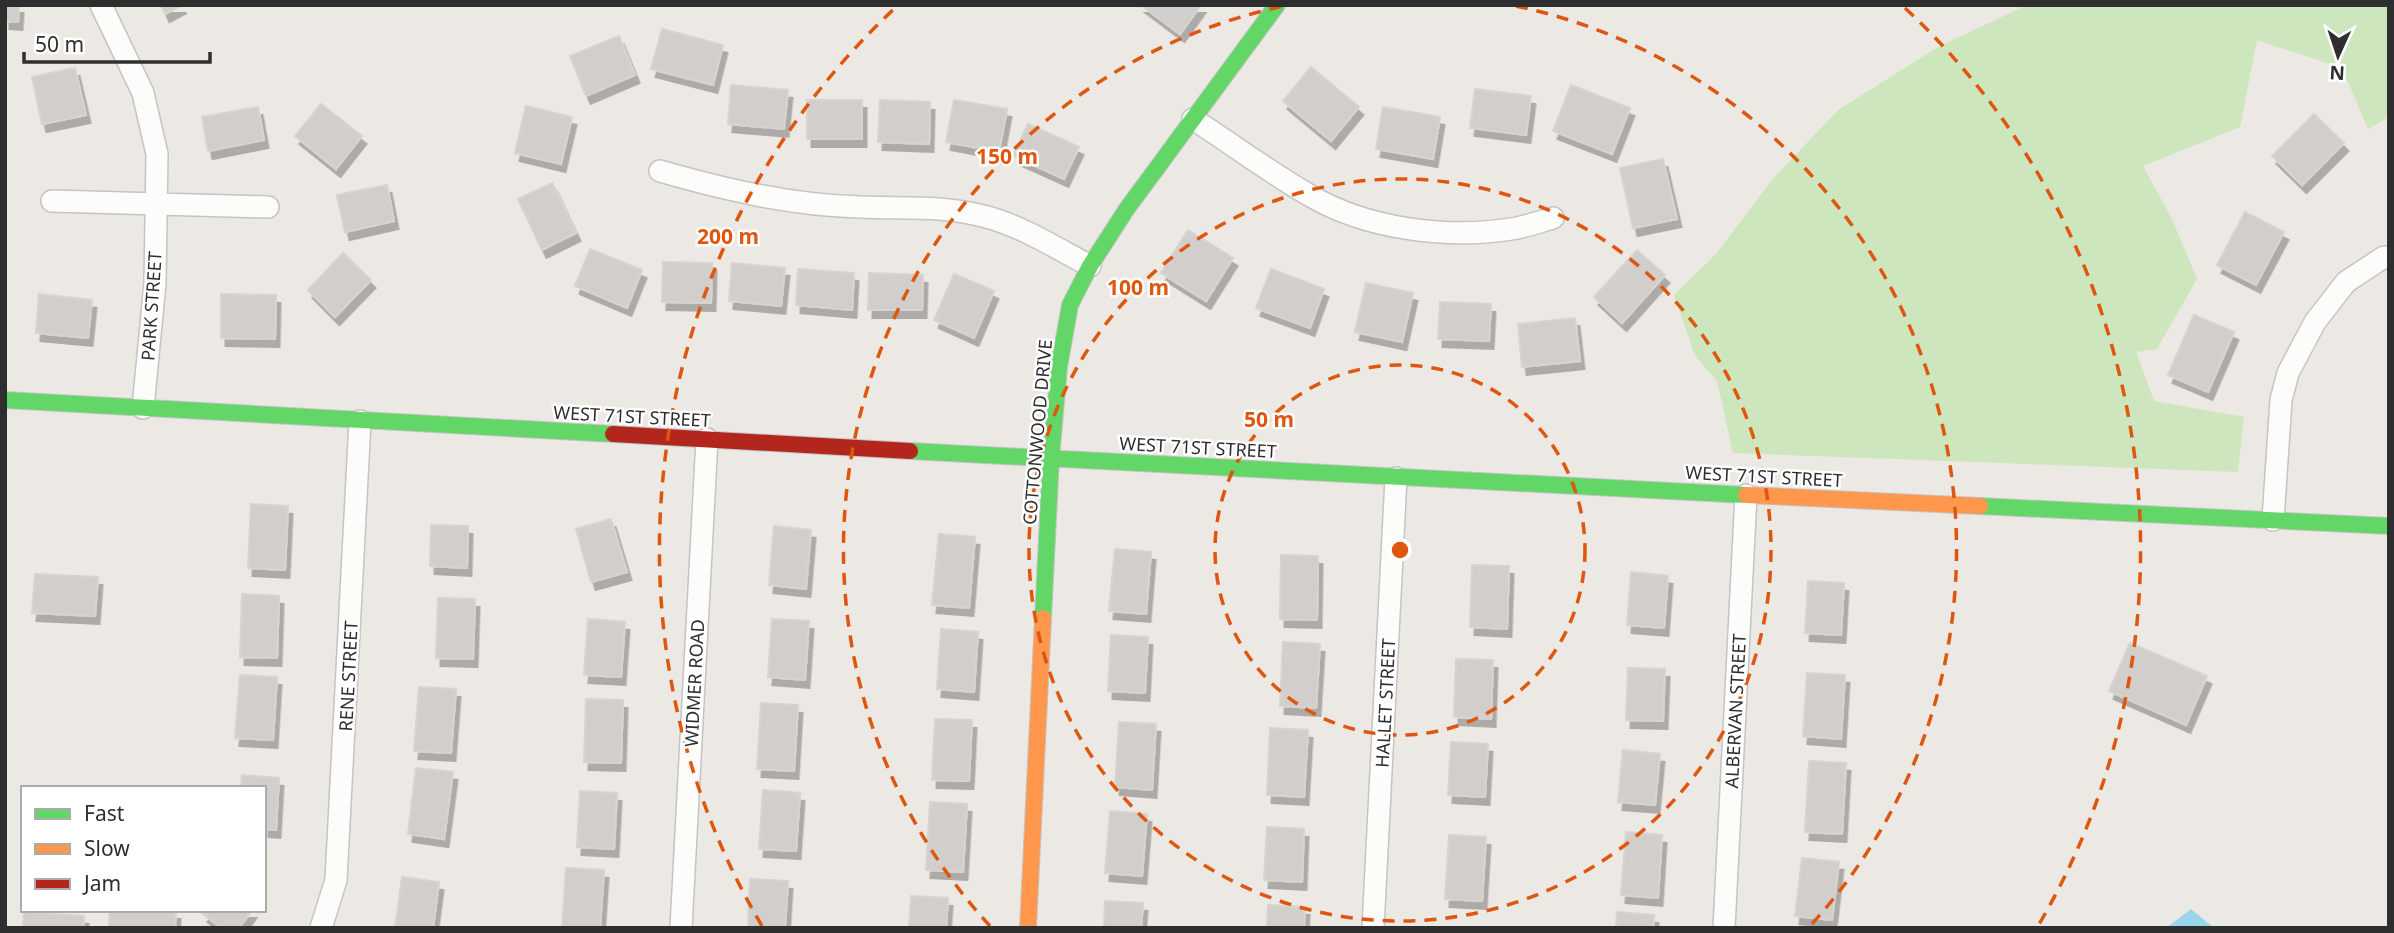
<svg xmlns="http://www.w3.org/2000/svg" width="2394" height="933" font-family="'Noto Sans',sans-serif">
<defs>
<filter id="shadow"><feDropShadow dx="4.5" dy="8" stdDeviation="0" flood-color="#0004"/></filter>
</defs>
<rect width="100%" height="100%" fill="#ece8e4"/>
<!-- green -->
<path fill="#cee6be" d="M2027,5H2389V117L2368,129L2342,68L2257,40L2240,127L2143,166L2172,219L2197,279L2157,349L2136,352L2154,401L2244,417L2238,472L1733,453L1717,381L1695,356L1674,295L1716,254L1771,181L1838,110L1938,47Z"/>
<!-- water -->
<path fill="#99d6ec" d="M2191,909L2214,928H2166Z"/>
<!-- building -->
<path fill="#d1cecb" stroke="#d7d4d0" stroke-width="2" filter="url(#shadow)" d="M5,5H19L18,22L5,21Z
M161,5H182L165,14Z
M1141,5H1201L1180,34Z
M662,29L723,45L713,85L651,69Z
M619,36L635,75L586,96L570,56Z
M1311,67L1359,107L1331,141L1283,101Z
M75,68L86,115L42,124L32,77Z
M731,85L788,90L784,129L728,124Z
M1571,85L1630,108L1612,154L1553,131Z
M1475,89L1531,96L1526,135L1470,128Z
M807,100H862V139H807Z
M880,100L930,102L929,144L878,142Z
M954,100L1007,109L999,152L946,142Z
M321,104L362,136L336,169L295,136Z
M526,106L572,117L561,164L515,153Z
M258,107L264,140L208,151L202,117Z
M1383,107L1440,117L1433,159L1376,149Z
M2314,114L2344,143L2302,185L2272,156Z
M1028,124L1079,147L1064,179L1013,156Z
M1663,159L1677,219L1633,228L1620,168Z
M552,183L576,233L542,250L518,199Z
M387,185L394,221L345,232L337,195Z
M2245,212L2284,232L2256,285L2217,265Z
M1188,230L1233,258L1206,301L1161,273Z
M590,249L642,270L627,308L575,286Z
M1637,250L1665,275L1622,323L1594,297Z
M343,253L371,280L335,317L308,290Z
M663,262L712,263L711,303L662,302Z
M732,263L785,268L781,306L729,301Z
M798,269L854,273L852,310L796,305Z
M1271,269L1324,289L1310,328L1256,308Z
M869,273L923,275L922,310H868Z
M954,274L994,291L974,338L934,320Z
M1366,283L1413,293L1402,342L1355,332Z
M39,294L92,300L88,338L36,333Z
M221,294L276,295L275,339L221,338Z
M1440,302L1491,304L1489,341L1438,339Z
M2194,315L2234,332L2208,392L2168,375Z
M1575,318L1580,361L1522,367L1518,324Z
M251,504L288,506L285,570L248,568Z
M611,519L627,572L591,582L576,529Z
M431,525L468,526L467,568L430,566Z
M774,526L811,530L806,589L769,585Z
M939,534L975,537L969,608L932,605Z
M1115,549L1151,552L1146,614L1109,611Z
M1281,555L1318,556L1317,620L1280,619Z
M1472,565L1509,566L1507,629L1470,627Z
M1631,572L1668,576L1664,628L1627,625Z
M35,574L98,577L95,616L32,613Z
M1808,581L1844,583L1841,635L1805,633Z
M242,594L279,596L277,658L240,657Z
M438,598L475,599L473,659L436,658Z
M588,619L625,622L621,677L584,675Z
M772,619L809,621L805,680L768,677Z
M941,629L978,632L974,692L937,689Z
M1111,635L1148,637L1145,693L1108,691Z
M1283,642L1320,644L1316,708L1280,706Z
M2130,643L2207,676L2186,725L2109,691Z
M1456,659L1493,660L1491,719L1454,717Z
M1628,668L1665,669L1663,721L1626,720Z
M1807,673L1845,675L1841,739L1803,736Z
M240,675L277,677L273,740L235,738Z
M419,687L456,689L451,753L414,751Z
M586,699L623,700L621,763L584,762Z
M761,703L798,705L794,771L757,769Z
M935,719L972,720L969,781L932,780Z
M1119,722L1156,724L1152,790L1115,787Z
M1270,728L1308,730L1304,797L1267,795Z
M1451,742L1488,744L1485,797L1448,795Z
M1623,750L1660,754L1655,805L1618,802Z
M1809,761L1846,763L1842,834L1805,832Z
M416,768L453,772L444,839L408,834Z
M242,775L279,778L276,830L264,829V788H241Z
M763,790L800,793L796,851L759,849Z
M580,791L617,793L614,849L577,847Z
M930,802L967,804L963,872L926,870Z
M1110,811L1147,814L1142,876L1105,873Z
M1267,827L1304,829L1302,882L1264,880Z
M1626,832L1662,835L1658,898L1621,895Z
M1449,835L1486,837L1482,901L1445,899Z
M1802,858L1839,862L1832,920L1795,916Z
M566,868L604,870L600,928H562Z
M402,877L439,882L433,928H395Z
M750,879L788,881L785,928H748Z
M911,896L948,898L946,928H909Z
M1105,901L1143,903L1141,928H1104Z
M1268,905L1305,907L1304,928H1267Z
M110,910L176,911L175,928H109Z
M206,910H252L239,928H221L203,914Z
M24,912L84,916L83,928H23Z
M1617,912L1654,915L1653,928H1616Z"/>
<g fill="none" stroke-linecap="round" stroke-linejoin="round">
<defs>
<path id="street" d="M101,5L143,93L157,154L155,283L143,408
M1193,119C1232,144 1269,172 1309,195C1366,229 1446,239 1511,229C1525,227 1539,222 1553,218
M660,171C726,190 791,205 860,207C904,209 940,205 983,216C1020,225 1056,248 1090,266
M52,201L268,207
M2273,520L2281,400L2288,373L2315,322L2346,282L2384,257
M321,928L336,880L360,421
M681,928L707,439
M1373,928L1396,478
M1724,928L1746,495"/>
<path id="fast" d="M5,400L613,434
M910,451L1746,495
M1980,506L2389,526
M1043,618L1051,458L1059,367L1070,305L1090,266L1126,210L1277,5"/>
<path id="slow" d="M1746,495L1980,506
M1028,928L1043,618"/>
<path id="jam" d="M613,434L910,451"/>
</defs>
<!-- street casing -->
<use href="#street" stroke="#c5c4c5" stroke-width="24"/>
<!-- fast casing -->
<use href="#fast" stroke="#c5c4c5" stroke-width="18"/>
<!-- slow casing -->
<use href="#slow" stroke="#c5c4c5" stroke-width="18"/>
<!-- jam casing -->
<use href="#jam" stroke="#c5c4c5" stroke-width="18"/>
<!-- street -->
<use href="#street" stroke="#fcfcfb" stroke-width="21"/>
<!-- fast -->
<use href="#fast" stroke="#63d668" stroke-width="16"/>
<!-- slow -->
<use href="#slow" stroke="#ff974d" stroke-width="16"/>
<!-- jam -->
<use href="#jam" stroke="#b3261e" stroke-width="16"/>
</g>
<!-- distance rings -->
<g fill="none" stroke="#df570e" stroke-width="3.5" stroke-dasharray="12 9">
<circle cx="1400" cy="550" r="185"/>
<circle cx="1400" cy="550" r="371"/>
<path d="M990 926A556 556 0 0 1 1284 6M1516 6A556 556 0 0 1 1810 926"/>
<path d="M762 926A741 741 0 0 1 895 8M1905 8A741 741 0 0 1 2038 926"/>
</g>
<g text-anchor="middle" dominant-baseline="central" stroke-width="5" stroke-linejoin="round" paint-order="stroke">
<!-- street labels -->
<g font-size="18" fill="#2e2e2e" stroke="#fff">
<text transform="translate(151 306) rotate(-86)">PARK STREET</text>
<text transform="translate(632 416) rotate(3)">WEST 71ST STREET</text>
<text transform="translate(1037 432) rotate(-85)">COTTONWOOD DRIVE</text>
<text transform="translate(1198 447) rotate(3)">WEST 71ST STREET</text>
<text transform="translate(1764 476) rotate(3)">WEST 71ST STREET</text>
<text transform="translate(348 676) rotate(-87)">RENE STREET</text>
<text transform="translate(694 683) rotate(-87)">WIDMER ROAD</text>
<text transform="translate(1385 703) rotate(-87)">HALLET STREET</text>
<text transform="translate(1735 711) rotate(-87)">ALBERVAN STREET</text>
</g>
</g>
<circle cx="1400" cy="550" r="10" fill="#df570e" stroke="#fff" stroke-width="3.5"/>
<g font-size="21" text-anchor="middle" font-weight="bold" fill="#df570e" stroke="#fff" stroke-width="5" stroke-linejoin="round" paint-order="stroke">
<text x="1007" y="164">150 m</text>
<text x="728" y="244">200 m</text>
<text x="1138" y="295">100 m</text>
<text x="1269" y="427">50 m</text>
</g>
<!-- border -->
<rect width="2394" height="933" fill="none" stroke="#2e2e2e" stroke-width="14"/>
<!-- legend -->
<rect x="21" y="786" width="245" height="126" fill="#ffffff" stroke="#ababab" stroke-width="2"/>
<rect x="35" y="809" width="35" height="10" fill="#63d668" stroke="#ababab" stroke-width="2"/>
<text x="84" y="821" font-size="21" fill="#2e2e2e">Fast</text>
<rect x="35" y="844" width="35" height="10" fill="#ff974d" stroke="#ababab" stroke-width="2"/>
<text x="84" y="856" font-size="21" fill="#2e2e2e">Slow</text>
<rect x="35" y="879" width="35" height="10" fill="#b3261e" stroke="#ababab" stroke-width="2"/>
<text x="84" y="891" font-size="21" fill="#2e2e2e">Jam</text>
<!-- north arrow -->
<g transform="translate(2338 56) rotate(183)" stroke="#ffffff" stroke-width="5" paint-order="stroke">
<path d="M0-5L12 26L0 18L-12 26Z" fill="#2e2e2e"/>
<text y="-10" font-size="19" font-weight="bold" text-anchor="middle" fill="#2e2e2e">N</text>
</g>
<!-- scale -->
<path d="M24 52v10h186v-10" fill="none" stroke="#2e2e2e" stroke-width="3.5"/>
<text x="35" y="52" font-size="21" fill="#2e2e2e" stroke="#ffffff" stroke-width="5" paint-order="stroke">50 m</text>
</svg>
